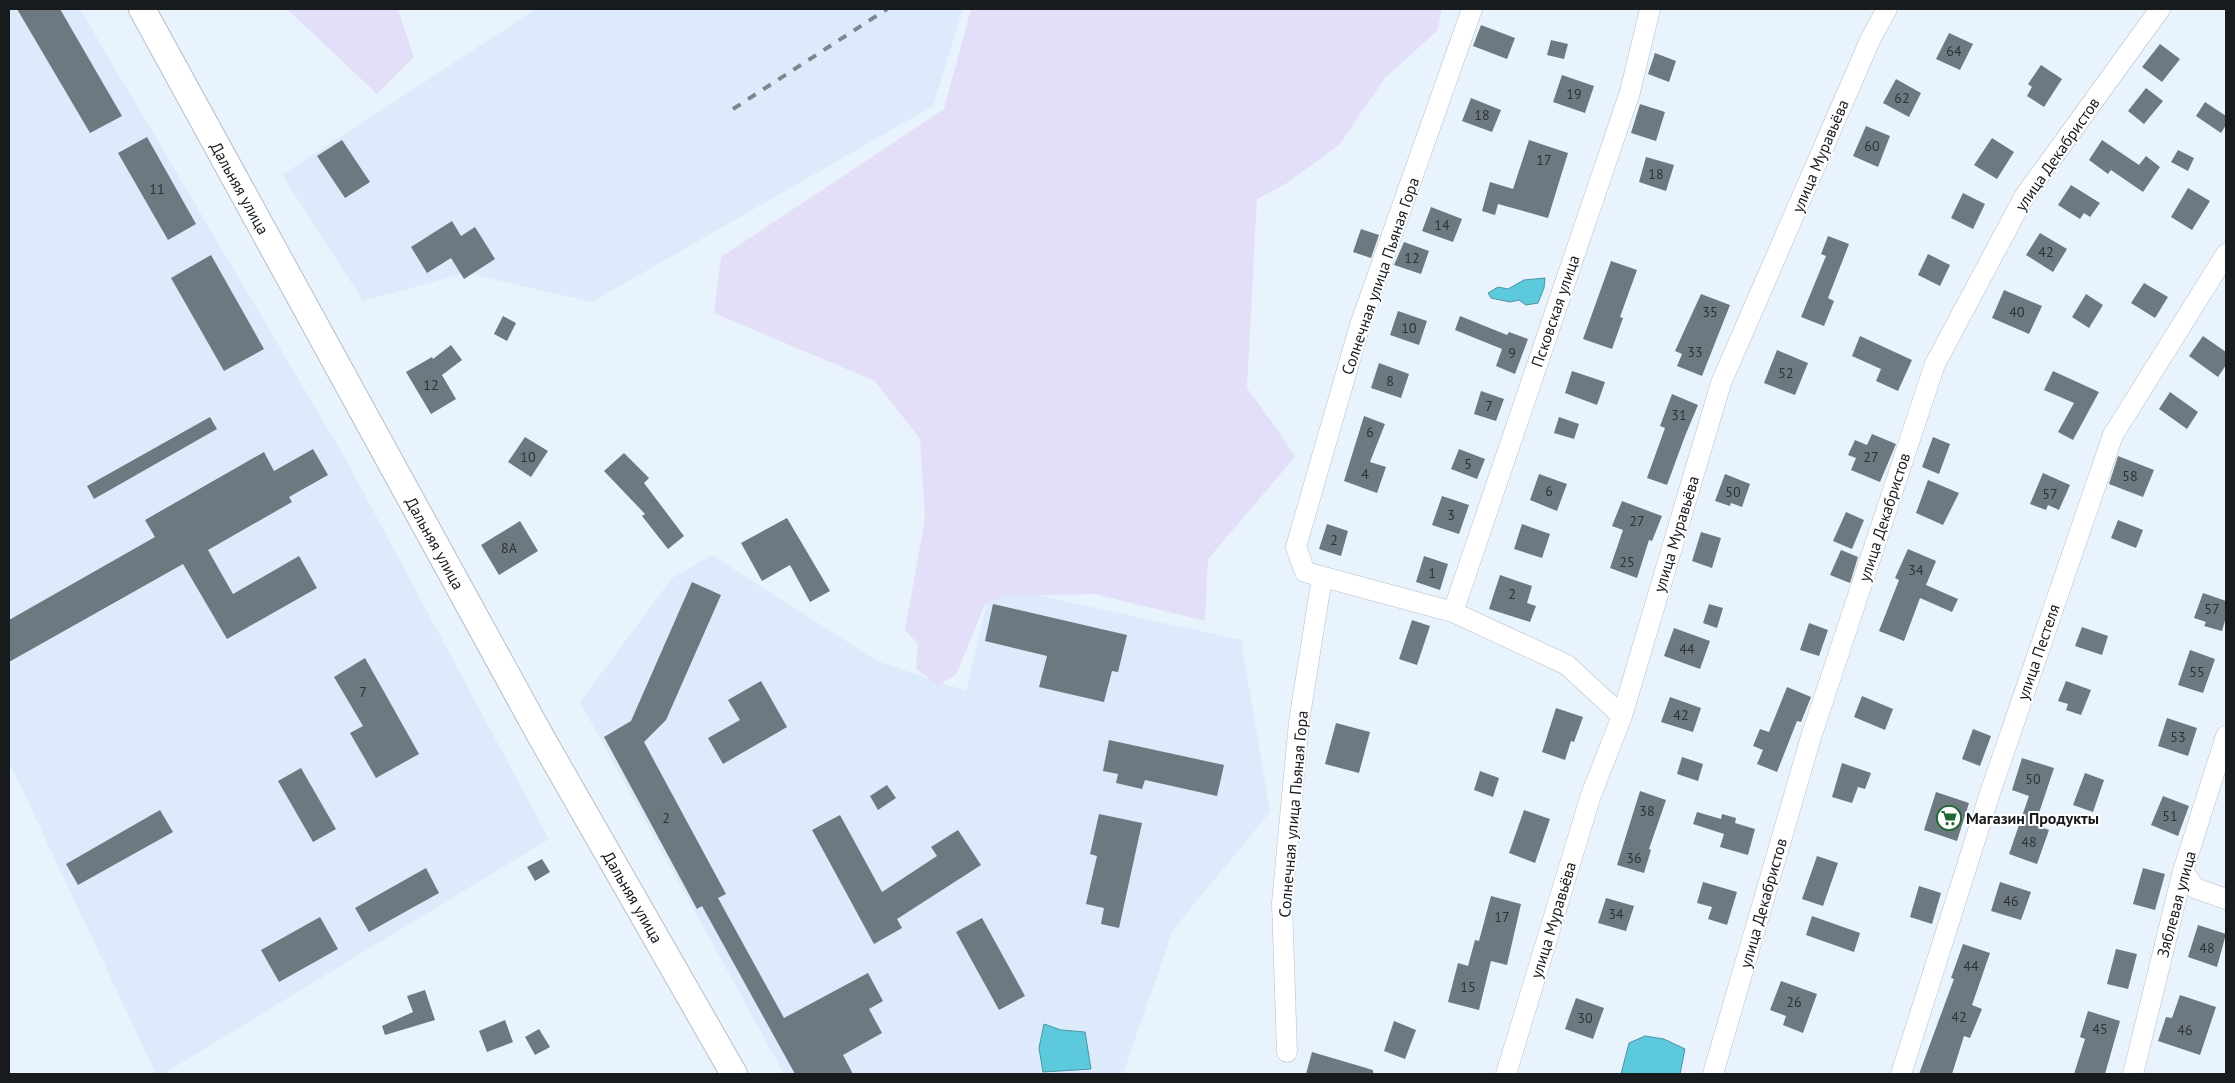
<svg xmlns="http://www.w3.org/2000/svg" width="2235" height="1083" font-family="'PT Sans',sans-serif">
<rect width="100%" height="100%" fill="#e9f3fd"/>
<!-- built -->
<path fill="#dceafb" d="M9,9H80L345,458L549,839L163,1074H156L12,768L9,769Z
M536,9H963L933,106L592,302L466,273L363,301L282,175Z
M712,555L877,661L966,691L991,585L1241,640L1270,812L1173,930L1123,1074H784L580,702L672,578Z"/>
<!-- green -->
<path fill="#e3dff8" d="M287,9H398L414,57L377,94Z
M971,9H1442L1437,31L1385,78L1339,145L1287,183L1257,199L1247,388L1274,425L1295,457L1208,559L1205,621L1095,594L1005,596L985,604L956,675L938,685L916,669L918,644L905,630L925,519L920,439L875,381L714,313L721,257L944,109Z"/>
<!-- water -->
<path fill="#5cc9dc" stroke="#4895a3" d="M1545,278L1544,288L1538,303L1526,305L1519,300L1510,302L1491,298L1488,293L1498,287L1508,289L1524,280Z
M1044,1024L1061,1030L1085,1032L1091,1069L1043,1072L1039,1048Z
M1645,1036L1664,1039L1685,1049L1680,1074H1621L1629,1043Z"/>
<!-- building -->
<path fill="#6d7980" d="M17,9H60L122,116L90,133Z
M1481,25L1515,38L1507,59L1473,46Z
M1949,33L1973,44L1960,70L1936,59Z
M1551,40L1568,44L1564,59L1547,55Z
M2160,44L2180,59L2162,82L2142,67Z
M1655,53L1676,61L1669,82L1648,74Z
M2041,65L2062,79L2044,107L2027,96L2032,87L2028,84Z
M1562,75L1594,86L1585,113L1553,102Z
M1896,79L1921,93L1909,117L1883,103Z
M2146,88L2163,101L2144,124L2128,111Z
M1471,98L1501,110L1492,132L1462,121Z
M2205,102L2226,116V125L2221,133L2196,116Z
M1640,104L1665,112L1656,141L1631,133Z
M1866,126L1890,136L1878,167L1853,156Z
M147,137L196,224L168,240L118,153Z
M1992,138L2014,152L1997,179L1974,165Z
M342,140L370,182L345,198L317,156Z
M1529,140L1568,153L1548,218L1498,204L1495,215L1482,211L1490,182L1513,189Z
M2102,140L2139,165L2146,156L2160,167L2143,192L2111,170L2108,174L2089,160Z
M2178,150L2194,158L2188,171L2171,162Z
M1646,157L1674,165L1666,191L1639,182Z
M2071,185L2100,203L2090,217L2084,213L2080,219L2058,205Z
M2188,188L2210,201L2192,230L2171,217Z
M1963,193L1985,204L1973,229L1951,218Z
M1431,207L1462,219L1453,242L1422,231Z
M452,221L461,236L475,227L495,259L464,279L451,258L427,273L411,247Z
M1361,229L1379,235L1371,258L1353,252Z
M2040,233L2067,249L2053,272L2026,255Z
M1828,236L1849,244L1828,298L1834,301L1824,326L1801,317L1826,256L1821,254Z
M1404,242L1429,251L1421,274L1394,265Z
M1928,254L1950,265L1940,286L1918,275Z
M211,255L264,349L224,371L171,278Z
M1611,261L1637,270L1620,317L1623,318L1612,349L1583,339Z
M2144,283L2168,297L2155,318L2131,303Z
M2004,290L2042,306L2029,334L1992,318Z
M1701,294L1730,305L1702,376L1677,366L1682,354L1675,351Z
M2086,294L2103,305L2089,328L2072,317Z
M1398,311L1427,321L1419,345L1390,335Z
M503,316L516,323L507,341L494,334Z
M1460,316L1507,335L1509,332L1528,339L1515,374L1496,366L1502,349L1455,330Z
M1860,336L1912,360L1898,391L1876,381L1881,369L1852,356Z
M2203,336L2226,352V365L2218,377L2189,356Z
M451,345L462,360L442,375L456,399L431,414L406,372L432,357L433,359Z
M1777,350L1808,363L1795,395L1764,383Z
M1379,363L1409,374L1401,398L1371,388Z
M1572,371L1605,382L1597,405L1565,393Z
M2053,371L2099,392L2073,440L2058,432L2074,403L2044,390Z
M1481,391L1504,399L1496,421L1474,414Z
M2170,392L2198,412L2187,429L2159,409Z
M1672,394L1698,405L1685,436L1667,485L1647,478L1665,428L1660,426Z
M1364,416L1385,424L1370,462L1386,467L1377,493L1344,481Z
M210,417L217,429L94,499L87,486Z
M1559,417L1579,424L1574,439L1554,433Z
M1872,434L1896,444L1880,482L1851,470L1856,458L1848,455L1855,440L1867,445Z
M525,437L548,451L531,477L508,462Z
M1933,437L1950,444L1939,474L1922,467Z
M313,449L328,475L289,497L292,502L208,550L233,594L299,556L317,588L227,639L183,564L9,662V620L155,537L145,520L264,452L274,471Z
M1459,449L1485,459L1477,479L1451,469Z
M624,453L649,478L644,483L684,536L668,549L642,516L645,514L604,471Z
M2118,456L2154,470L2143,497L2109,484Z
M2043,473L2070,485L2059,510L2048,505L2046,510L2030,504Z
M1539,474L1567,484L1557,511L1530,500Z
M1725,474L1750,484L1742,507L1731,503L1730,506L1715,501Z
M1928,480L1959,493L1943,525L1916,513Z
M1442,496L1469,505L1459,534L1432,525Z
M1622,501L1662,516L1652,541L1649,540L1637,578L1610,568L1623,530L1612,526Z
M1846,512L1864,520L1852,549L1833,541Z
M787,518L830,591L810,602L790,565L762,581L741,543Z
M2118,520L2143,530L2136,548L2111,538Z
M520,521L538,551L499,575L481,545Z
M1327,524L1348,531L1341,556L1319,549Z
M1522,524L1550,534L1542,558L1514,549Z
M1701,532L1721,538L1712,568L1692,561Z
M1908,549L1936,561L1926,585L1958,599L1952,612L1920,598L1904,641L1879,631L1899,580L1895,578Z
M1841,550L1858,557L1850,583L1830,575Z
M1424,556L1448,564L1440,590L1416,582Z
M1500,575L1532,586L1527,603L1536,606L1530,622L1489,609Z
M692,582L721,595L666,720L644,742L726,894L718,898L784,1018L868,973L883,1001L869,1009L882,1033L843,1055L853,1074H795L702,906L697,909L604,737L631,721Z
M2203,593L2226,601V617L2222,631L2204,626L2206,622L2194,618Z
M993,604L1127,635L1118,672L1112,671L1104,702L1039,687L1047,656L985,641Z
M1709,604L1723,608L1717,628L1703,623Z
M1412,620L1430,626L1417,665L1399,659Z
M1809,623L1828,630L1819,656L1800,650Z
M2082,627L2108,636L2102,655L2075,646Z
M1674,628L1710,641L1700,669L1664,656Z
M2190,650L2215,659L2203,693L2178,685Z
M365,658L419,754L376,778L350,733L363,726L334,677Z
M761,681L787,727L723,764L708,738L740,720L728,700Z
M2066,681L2091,690L2081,715L2066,710L2068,704L2058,701Z
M1787,687L1811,697L1801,722L1797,721L1777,772L1757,764L1763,750L1753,746L1760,729L1769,732Z
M1862,696L1893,709L1885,730L1854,717Z
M1670,697L1701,708L1693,732L1661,722Z
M1556,708L1583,717L1574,742L1571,741L1565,760L1542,752Z
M2167,718L2197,728L2188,756L2158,746Z
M1336,723L1370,732L1359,773L1325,764Z
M1973,729L1991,736L1980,766L1962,759Z
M1109,740L1224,765L1217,796L1145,780L1142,789L1116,783L1118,774L1103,771Z
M1682,757L1703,764L1698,781L1677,774Z
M2022,758L2054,768L2035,825L2049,830L2037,864L2009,854L2029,796L2012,790Z
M1842,763L1871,773L1865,789L1858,787L1852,803L1832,797Z
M301,768L336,829L313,842L278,781Z
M1480,771L1499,778L1493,797L1474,790Z
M2085,773L2104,780L2093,812L2073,805Z
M887,785L896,798L878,810L870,796Z
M1640,791L1666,800L1649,849L1651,850L1644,873L1617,865Z
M1936,792L1969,803L1957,841L1924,830Z
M2163,796L2189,806L2178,836L2151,825Z
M160,810L173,832L78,885L66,864Z
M1524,810L1550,819L1535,863L1509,853Z
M1697,812L1721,819L1722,814L1736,818L1735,823L1755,829L1748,855L1720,847L1724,834L1693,824Z
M1099,814L1142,823L1119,928L1101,924L1104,908L1086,904L1097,856L1090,854Z
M840,815L882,892L937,856L931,847L958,830L981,865L897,919L902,928L874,944L812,830Z
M1817,856L1838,863L1823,906L1802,899Z
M542,859L550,872L535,881L527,867Z
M426,868L439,893L369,932L355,908Z
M2143,868L2165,874L2155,910L2133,904Z
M1703,882L1737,892L1727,925L1708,919L1712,907L1697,903Z
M2000,882L2031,892L2021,920L1991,911Z
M1919,886L1941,893L1932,924L1910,917Z
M1491,896L1521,904L1507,965L1491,961L1479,1010L1448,1002L1458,963L1468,966L1475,940L1479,941Z
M1606,898L1634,906L1626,931L1598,923Z
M1812,916L1860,933L1854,952L1806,935Z
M320,917L338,949L279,982L261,950Z
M982,918L1025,996L999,1010L956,932Z
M2198,925L2226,934L2217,967L2188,957Z
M1963,944L1990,953L1972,1005L1982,1009L1970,1038L1964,1036L1952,1074H1919L1954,979L1951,978Z
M2116,949L2137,954L2128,989L2107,984Z
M1781,981L1817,994L1803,1033L1783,1025L1786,1016L1770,1010Z
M425,990L435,1020L385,1035L382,1026L413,1012L407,996Z
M2180,995L2216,1007L2200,1055L2158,1041L2166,1017L2172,1018Z
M1576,998L1604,1008L1593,1039L1565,1029Z
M2088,1011L2120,1021L2105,1074H2074L2085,1039L2080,1037Z
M505,1020L513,1042L487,1052L479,1031Z
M1394,1021L1416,1030L1405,1059L1384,1051Z
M539,1029L550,1047L535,1055L525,1037Z
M1312,1052L1373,1070V1074H1306Z"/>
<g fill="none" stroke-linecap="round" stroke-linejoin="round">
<defs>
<path id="minor" d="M1472,9L1360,325L1296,547L1305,572L1453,612L1567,665L1622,716
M1453,612L1630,92L1650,9
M2183,871L2195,888L2226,899
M1287,1052L1282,903L1299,722L1322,577
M1506,1074L1591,795L1622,716L1721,383L1871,38L1887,9
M1713,1074L1811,737L1935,364L2024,197L2160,9
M1901,1074L1990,793L2113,435L2226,254
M2133,1074L2183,871L2226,736"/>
<path id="major" d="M142,9L540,735L734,1074"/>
</defs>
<!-- minor casing -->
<use href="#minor" stroke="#b6bfc9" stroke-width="21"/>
<!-- major casing -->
<use href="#major" stroke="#b6bfc9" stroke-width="28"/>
<!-- minor -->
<use href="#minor" stroke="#fff" stroke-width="20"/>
<!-- major -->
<use href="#major" stroke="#fff" stroke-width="26"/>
<!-- rail -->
<path stroke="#80868c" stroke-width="4" stroke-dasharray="9 9" stroke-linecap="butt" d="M733,109L887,9"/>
</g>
<!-- icons -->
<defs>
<symbol id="supermarket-ring" viewBox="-11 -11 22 22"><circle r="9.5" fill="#fff" stroke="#206734" stroke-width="1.5"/><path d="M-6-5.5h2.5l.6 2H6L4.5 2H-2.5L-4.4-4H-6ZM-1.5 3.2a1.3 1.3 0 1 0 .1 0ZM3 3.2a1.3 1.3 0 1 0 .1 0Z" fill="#206734"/></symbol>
</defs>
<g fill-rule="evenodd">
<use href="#supermarket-ring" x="1935" y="804" width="28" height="28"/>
</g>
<g text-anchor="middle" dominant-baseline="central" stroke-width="4" stroke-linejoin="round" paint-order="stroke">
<!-- number labels -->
<g font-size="14" fill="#2d3236">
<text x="1954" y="51">64</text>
<text x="1574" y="94">19</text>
<text x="1902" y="98">62</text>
<text x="1482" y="115">18</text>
<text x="1872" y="146">60</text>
<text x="1544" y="160">17</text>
<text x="1656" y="174">18</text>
<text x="157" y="189">11</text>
<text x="1442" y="225">14</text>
<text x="2046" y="252">42</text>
<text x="1412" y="258">12</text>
<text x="1710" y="312">35</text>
<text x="2017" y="312">40</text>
<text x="1409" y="328">10</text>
<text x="1695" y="352">33</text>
<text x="1512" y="353">9</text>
<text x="1786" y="373">52</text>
<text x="1390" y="381">8</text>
<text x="431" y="385">12</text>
<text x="1489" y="406">7</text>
<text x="1679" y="415">31</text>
<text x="1370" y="432">6</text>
<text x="528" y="457">10</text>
<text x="1871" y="457">27</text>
<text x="1468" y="464">5</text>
<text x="1365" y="474">4</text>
<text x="2130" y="476">58</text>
<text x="1549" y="491">6</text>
<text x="1733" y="492">50</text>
<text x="2050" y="494">57</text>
<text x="1451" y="515">3</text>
<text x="1637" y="521">27</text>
<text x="1334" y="540">2</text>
<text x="509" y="548">8А</text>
<text x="1627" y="562">25</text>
<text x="1916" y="570">34</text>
<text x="1432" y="573">1</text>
<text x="1512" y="594">2</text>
<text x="2212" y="609">57</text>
<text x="1687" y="649">44</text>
<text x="2197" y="672">55</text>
<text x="363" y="692">7</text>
<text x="1681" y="715">42</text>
<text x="2178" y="737">53</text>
<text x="2033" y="779">50</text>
<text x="1647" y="811">38</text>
<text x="2170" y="816">51</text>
<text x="666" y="818">2</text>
<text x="2029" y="842">48</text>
<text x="1634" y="858">36</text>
<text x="2011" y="901">46</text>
<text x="1616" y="914">34</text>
<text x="1502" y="917">17</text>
<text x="2207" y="948">48</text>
<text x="1971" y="966">44</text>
<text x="1468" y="987">15</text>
<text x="1794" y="1002">26</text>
<text x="1959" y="1017">42</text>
<text x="1585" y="1018">30</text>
<text x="2100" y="1029">45</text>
<text x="2185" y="1030">46</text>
</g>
<!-- street labels -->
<g font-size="16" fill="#181b1e" stroke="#fff">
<text transform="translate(2057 154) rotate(-55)">улица Декабристов</text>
<text transform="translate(1820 156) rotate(-67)">улица Муравьёва</text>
<text transform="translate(240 188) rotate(61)">Дальняя улица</text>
<text transform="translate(1380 276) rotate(-71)">Солнечная улица Пьяная Гора</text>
<text transform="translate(1555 311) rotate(-71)">Псковская улица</text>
<text transform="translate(1884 517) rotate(-72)">улица Декабристов</text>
<text transform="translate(1676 534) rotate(-73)">улица Муравьёва</text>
<text transform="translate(435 543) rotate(61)">Дальняя улица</text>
<text transform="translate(2038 652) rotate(-71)">улица Пестеля</text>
<text transform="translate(1293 814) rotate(-85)">Солнечная улица Пьяная Гора</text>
<text transform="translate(633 897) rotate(60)">Дальняя улица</text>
<text transform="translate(1763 903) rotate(-74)">улица Декабристов</text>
<text transform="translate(2176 904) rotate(-75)">Зяблевая улица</text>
<text transform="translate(1553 920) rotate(-73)">улица Муравьёва</text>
</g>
<!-- poi labels -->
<g font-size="16" font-weight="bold" fill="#181b1e" stroke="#fff" text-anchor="start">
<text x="1966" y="818">Магазин Продукты</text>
</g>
</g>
<!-- border -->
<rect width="2235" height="1083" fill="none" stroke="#181b1e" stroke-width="20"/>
</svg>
